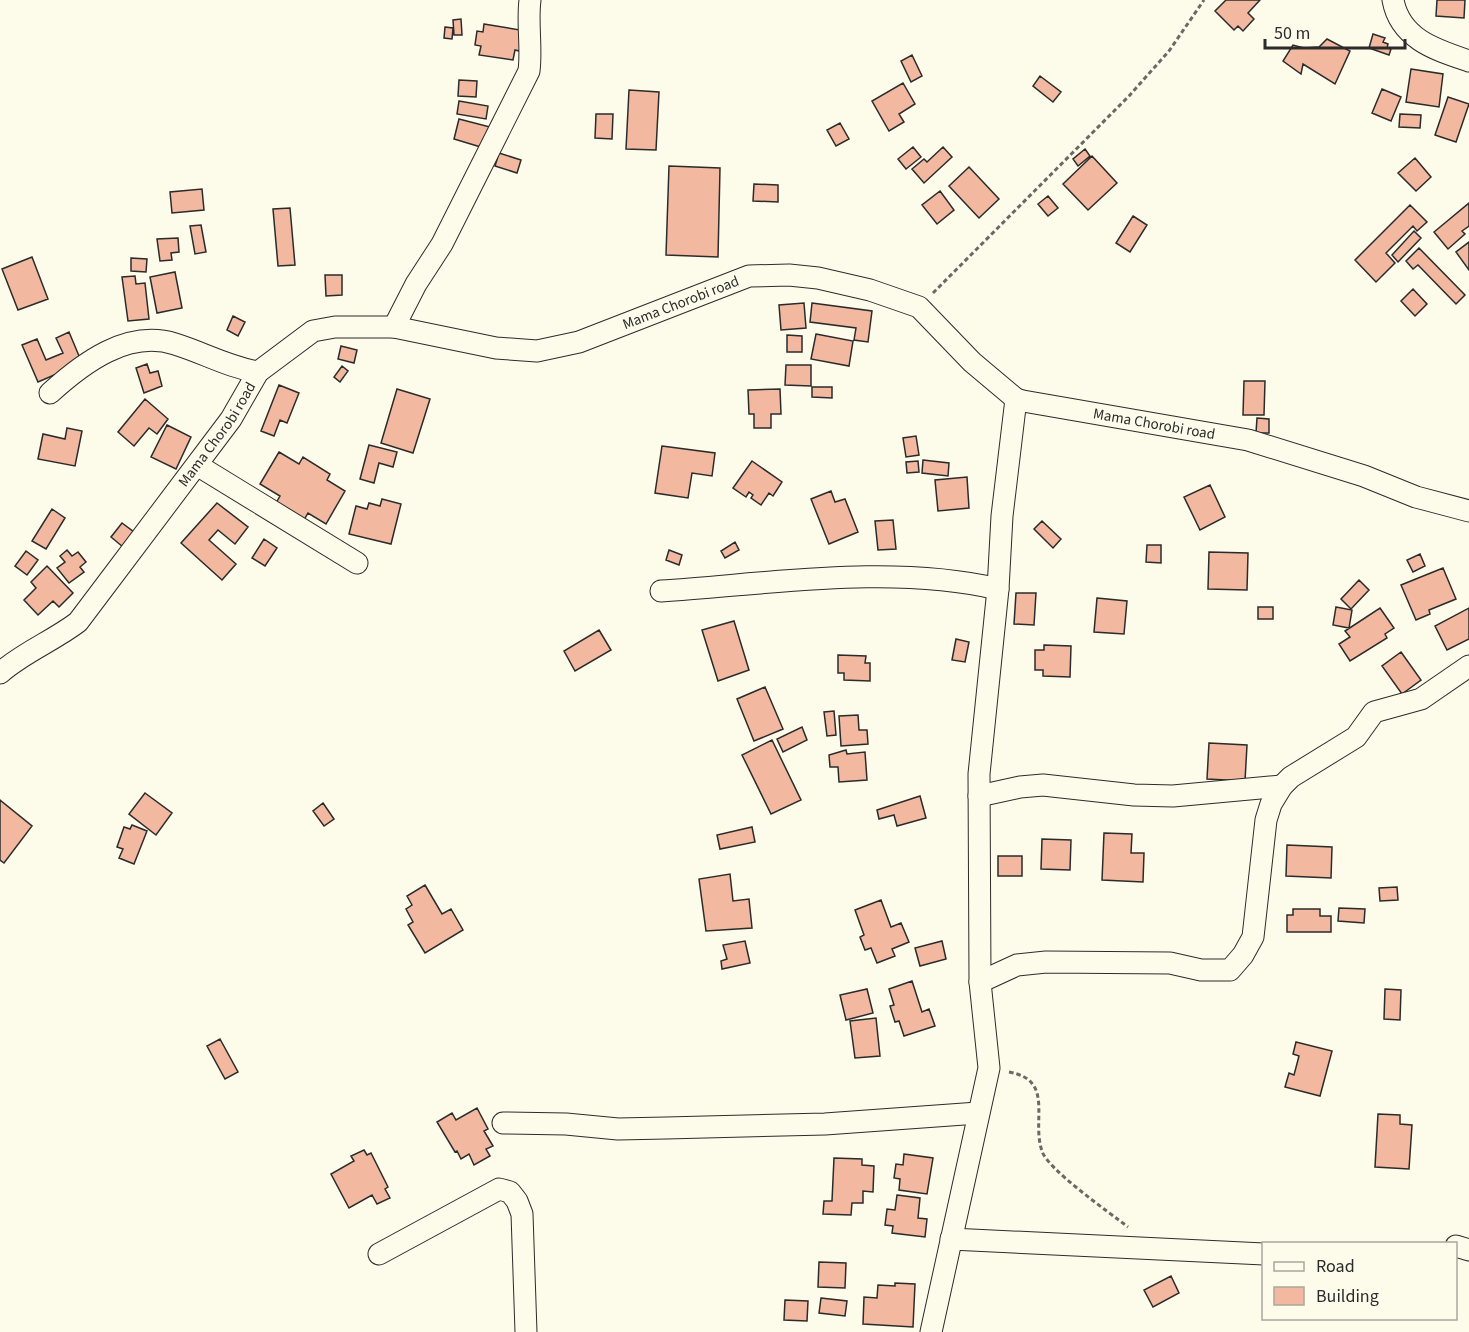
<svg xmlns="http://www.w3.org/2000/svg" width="1469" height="1332" font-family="'Source Sans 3',sans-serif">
<rect width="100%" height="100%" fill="#fdfbea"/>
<!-- building -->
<path fill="#f2b8a0" stroke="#2b2b2b" stroke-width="1.5" d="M1226,0H1260L1248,13L1254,19L1243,31L1238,26L1234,30L1215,11Z
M1437,0H1465L1464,18L1436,16Z
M461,19L462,35H454L453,20Z
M484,24L526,31L523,52L515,50L513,60L479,55L481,46L475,45L477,31L483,32Z
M445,27L453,28L452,39L444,38Z
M1373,34L1385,38L1383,42L1388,44L1387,48L1391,49L1389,55L1369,48Z
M1327,39L1350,51L1335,84L1303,64L1301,74L1283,61L1293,45L1304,48L1319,47Z
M912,55L922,76L911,82L901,61Z
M1411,69L1443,74L1439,107L1406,102Z
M1040,76L1061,92L1053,102L1033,86Z
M459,80L477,81L476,97L458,96Z
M903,83L915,104L899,114L904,122L889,131L872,101Z
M1382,89L1401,97L1391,121L1372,113Z
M629,90L659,92L656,150L626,149Z
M1448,97L1469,104L1456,142L1435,135Z
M459,101L488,106L486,119L457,114Z
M596,114H613L612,139L595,138Z
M1400,114L1421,115L1420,128L1399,127Z
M459,119L490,127L484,148L454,139Z
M840,123L849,139L836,146L827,130Z
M913,147L921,157L906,169L898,159Z
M943,147L952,157L924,183L912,169L924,159L927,162Z
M1085,149L1090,156L1078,166L1073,159Z
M499,153L521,160L517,173L495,166Z
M1092,156L1117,183L1088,210L1063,184Z
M1415,158L1431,177L1416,191L1398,173Z
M669,166L720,168L718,257L666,255Z
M969,167L999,199L979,218L949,186Z
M754,184L778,185V202L753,201Z
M202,189L204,210L172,213L170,192Z
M940,191L954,210L937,224L922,205Z
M1048,196L1058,208L1048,216L1038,204Z
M1469,203V226L1462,231L1465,234L1448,249L1434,232Z
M1410,205L1427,222L1417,231L1413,226L1386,253L1395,263L1376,282L1355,260Z
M290,208L295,265L278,266L273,209Z
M1133,216L1147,225L1130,252L1116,243Z
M201,225L206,252L195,254L190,226Z
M1414,231L1421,238L1398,262L1392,255Z
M178,238L179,252L171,253L172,260L160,261L157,239Z
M1469,242V270L1456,252Z
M1419,248L1465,295L1456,304L1418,265L1413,269L1406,261Z
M32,257L48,299L18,310L2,269Z
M131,258L147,259L146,272L131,271Z
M175,272L182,308L157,313L150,277Z
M325,275H342V295L326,296Z
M135,276L136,284L145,283L149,319L128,321L122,277Z
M1413,289L1427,304L1415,316L1401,301Z
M804,303L806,328L781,330L779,305Z
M812,303L872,311L868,342L854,340L856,328L810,322Z
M233,316L245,322L238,336L227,330Z
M69,332L82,363L38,382L22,345L37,339L46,360L63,353L56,338Z
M816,334L853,341L849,366L811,359Z
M787,335L802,336V352H787Z
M341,346L357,350L354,363L338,359Z
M147,364L150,373L158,371L162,386L144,393L136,368Z
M786,365H811V386L785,385Z
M342,366L348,371L340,382L334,377Z
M1244,381H1265L1264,415H1243Z
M279,385L299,393L287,423L280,420L274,436L261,431Z
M812,387H832V398L812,397Z
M397,389L430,399L413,453L381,443Z
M780,389L781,414H771V428H754V414H749L748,390Z
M145,399L168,419L157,434L149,428L134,446L118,432Z
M1257,418L1269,419V433H1256Z
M167,425L191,437L176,469L151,457Z
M67,428L82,431L75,466L38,459L43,434L65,439Z
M916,436L919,455L906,457L903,438Z
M369,445L397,452L393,467L379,463L374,483L360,479Z
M662,446L715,453L712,476L692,473L688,498L655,493Z
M279,452L299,464L303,457L330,474L327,480L345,491L326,524L308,513L304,520L276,503L280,496L260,484Z
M923,460L949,463L948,476L922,473Z
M752,461L782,482L773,496L769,493L761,505L751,498L753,495L749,492L746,497L733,488Z
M918,461L919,472L907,473L906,462Z
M967,477L969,508L938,511L935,480Z
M1210,485L1225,517L1200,530L1184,497Z
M831,491L835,502L845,499L858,532L829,544L811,499Z
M382,499L401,504L391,544L349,534L356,506L367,509L369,503L380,506Z
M217,503L248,527L235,544L218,530L209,540L236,564L222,580L181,543Z
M52,509L65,518L46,549L32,541Z
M893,520L896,549L878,550L875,521Z
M1042,521L1061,539L1053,548L1034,529Z
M122,523L134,532L123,547L111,537Z
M264,539L277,548L265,566L252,558Z
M735,542L739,550L725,558L721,551Z
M1147,545H1161V563L1146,562Z
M67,550L72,556L78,552L86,562L80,567L84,572L69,583L57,568L65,562L60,556Z
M669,550L682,555L679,565L666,560Z
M26,551L38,560L27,575L15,566Z
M1209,552L1248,553L1247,590L1208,589Z
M1420,554L1425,566L1413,572L1407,560Z
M47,566L73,593L59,607L53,601L38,615L24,600L36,588L31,582Z
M1443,568L1456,599L1429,610L1430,614L1416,620L1401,585Z
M1359,580L1369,590L1351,609L1341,599Z
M1016,593H1036L1034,625L1014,624Z
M1097,598L1127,601L1124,634L1094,632Z
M1258,607H1273V619H1258Z
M1336,607L1352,610L1349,628L1333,625Z
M1380,608L1394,628L1385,634L1387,638L1350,661L1339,644L1350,637L1345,631Z
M1469,608V639L1447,650L1435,626Z
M734,621L749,670L718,681L702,630Z
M599,630L611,650L575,671L564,651Z
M956,639L969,642L965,662L952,660Z
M1044,645L1071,646L1070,677L1043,676V670H1035V650H1044Z
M1401,652L1421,680L1402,694L1382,666Z
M838,655L866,656L865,663H870V681L844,680V673H838Z
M765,687L783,729L754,741L737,699Z
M834,711L836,735L827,736L824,712Z
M858,715L859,730H867L868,744L841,746L839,716Z
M802,727L807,740L783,752L777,739Z
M772,740L801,800L771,814L742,755Z
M1209,743L1247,745L1245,781L1207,779Z
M846,750L847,754L865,752L867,780L839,782L838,767H830L829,755Z
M145,793L172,813L156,835L129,814Z
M920,796L926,818L897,826L894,815L879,819L877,810Z
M0,800L32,826L4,863L0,860Z
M323,803L334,819L324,826L313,811Z
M132,825L147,831L134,864L119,858L123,849L117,847L124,827L130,829Z
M752,827L755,842L720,849L717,835Z
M1104,833L1132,834L1131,853H1144L1143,882L1102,880Z
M1042,839L1071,840L1070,870L1041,869Z
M1287,845L1332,847L1331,878L1286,876Z
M998,856H1022V876H998Z
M730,874L733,901L749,899L752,928L706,931L699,879Z
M425,885L442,914L451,909L463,930L425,953L408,925L413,922L406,909L412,905L407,896Z
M1397,887L1398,900L1380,901L1379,888Z
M881,900L891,927L901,923L909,942L892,949L895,956L877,963L871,948L865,950L860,937L864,935L855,910Z
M1339,908L1365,909L1364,923L1338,921Z
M1293,909H1320V916H1331V932H1287V915H1293Z
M745,941L750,963L722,969L721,961L727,959L723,945Z
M942,941L946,959L920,966L915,948Z
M912,981L922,1012L929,1009L935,1026L904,1036L899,1021L895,1022L890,1006L894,1005L889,989Z
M867,989L873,1013L846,1020L840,995Z
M1385,989L1401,990L1400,1020L1384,1019Z
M876,1018L880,1056L855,1058L850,1021Z
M220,1039L238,1072L225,1079L207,1046Z
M1296,1042L1332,1051L1320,1096L1285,1087L1289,1073L1294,1075L1299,1056L1293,1054Z
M477,1108L488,1129L484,1131L493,1146L486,1149L490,1156L474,1165L469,1154L461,1159L457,1151L455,1152L437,1122L452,1113L456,1120Z
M1378,1114L1400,1115V1124L1412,1125L1409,1169L1375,1167Z
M364,1150L367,1155L371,1153L388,1187L385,1189L390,1198L377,1204L372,1195L349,1208L331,1174L354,1161L351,1156Z
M904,1154L933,1158L927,1194L899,1190L900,1179L894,1178L896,1164L903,1165Z
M834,1158L862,1159V1165L874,1166L873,1192L863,1191V1203H852L851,1215L823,1214L824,1201H832Z
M897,1195L920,1198L918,1218L927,1219L925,1237L892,1233L893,1226L885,1225L887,1209L895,1210Z
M819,1262L846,1263L845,1288L818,1287Z
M1171,1276L1179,1293L1153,1307L1144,1290Z
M895,1283L915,1284L913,1327L863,1324L864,1297L877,1298L878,1285L895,1286Z
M821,1298L847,1301L845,1316L819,1313Z
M785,1300L808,1301L807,1321L784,1320Z"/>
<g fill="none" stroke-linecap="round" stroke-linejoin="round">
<defs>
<g id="minor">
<path d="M1393,0C1400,39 1436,50 1469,61"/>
<path d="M394,327L416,284L442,244L529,71C532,47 527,24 530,0"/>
<path d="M50,393C83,363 128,329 175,344C204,353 228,367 258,372"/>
<path d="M197,465L357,563"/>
<path d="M661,591C769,584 892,564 998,589"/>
<path id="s1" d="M0,673C24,652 53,641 78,622L231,419L258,372L313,331L335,327H394L496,348L537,351L579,342L749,276L789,275L818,278L870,290L919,307L972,362L1016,399L1023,401L1248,440L1364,476L1416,497L1469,511"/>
<path d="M979,796L1020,787L1043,785L1134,795L1173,796L1282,786"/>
<path d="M980,982L1017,965L1046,962L1170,963L1201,970H1230L1243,955L1253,937L1266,820L1271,804L1282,786L1291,777L1356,737L1374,712L1421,699L1469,666"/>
<path d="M503,1123L566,1124L618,1129L666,1128L825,1124L978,1113"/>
<path d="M951,1239L1264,1254"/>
<path d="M1456,1246L1469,1250"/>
<path d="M379,1254L499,1189L510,1192L517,1201L522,1214L526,1332"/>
<path d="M931,1332L989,1068L980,982L979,774L998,589L1002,516L1016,399"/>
</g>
</defs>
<!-- minor casing -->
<use href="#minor" stroke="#2b2b2b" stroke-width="23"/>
<!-- path -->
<path stroke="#6a6964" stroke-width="3" stroke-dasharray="4.5 3" stroke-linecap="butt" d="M933,293L1129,96L1169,51L1204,0
M1009,1072C1055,1080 1031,1120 1042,1151C1047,1169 1110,1213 1128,1227"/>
<!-- minor -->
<use href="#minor" stroke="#fdfbea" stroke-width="21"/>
</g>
<g text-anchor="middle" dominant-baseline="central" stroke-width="4.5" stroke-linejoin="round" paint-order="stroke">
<!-- street labels -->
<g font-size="15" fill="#2b2b2b" stroke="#fdfbea">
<text stroke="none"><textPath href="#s1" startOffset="849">Mama Chorobi road</textPath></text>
<text stroke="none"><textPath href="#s1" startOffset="1371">Mama Chorobi road</textPath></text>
<text stroke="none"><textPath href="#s1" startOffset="327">Mama Chorobi road</textPath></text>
</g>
</g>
<!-- legend -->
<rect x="1262" y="1242" width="195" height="78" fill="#fdfbea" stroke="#a9a89e" stroke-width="1.5"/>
<rect x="1274" y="1262" width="30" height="9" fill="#fdfbea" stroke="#a9a89e" stroke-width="1.5"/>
<text x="1316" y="1272" font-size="18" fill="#2b2b2b">Road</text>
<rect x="1274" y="1287" width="30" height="18" fill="#f2b8a0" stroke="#a9a89e" stroke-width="1.5"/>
<text x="1316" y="1302" font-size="18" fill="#2b2b2b">Building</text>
<!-- scale -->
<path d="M1265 39v9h140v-9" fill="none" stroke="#2b2b2b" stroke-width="3"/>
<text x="1274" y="39" font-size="18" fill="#2b2b2b" stroke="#fdfbea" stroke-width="4.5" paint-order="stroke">50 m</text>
</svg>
